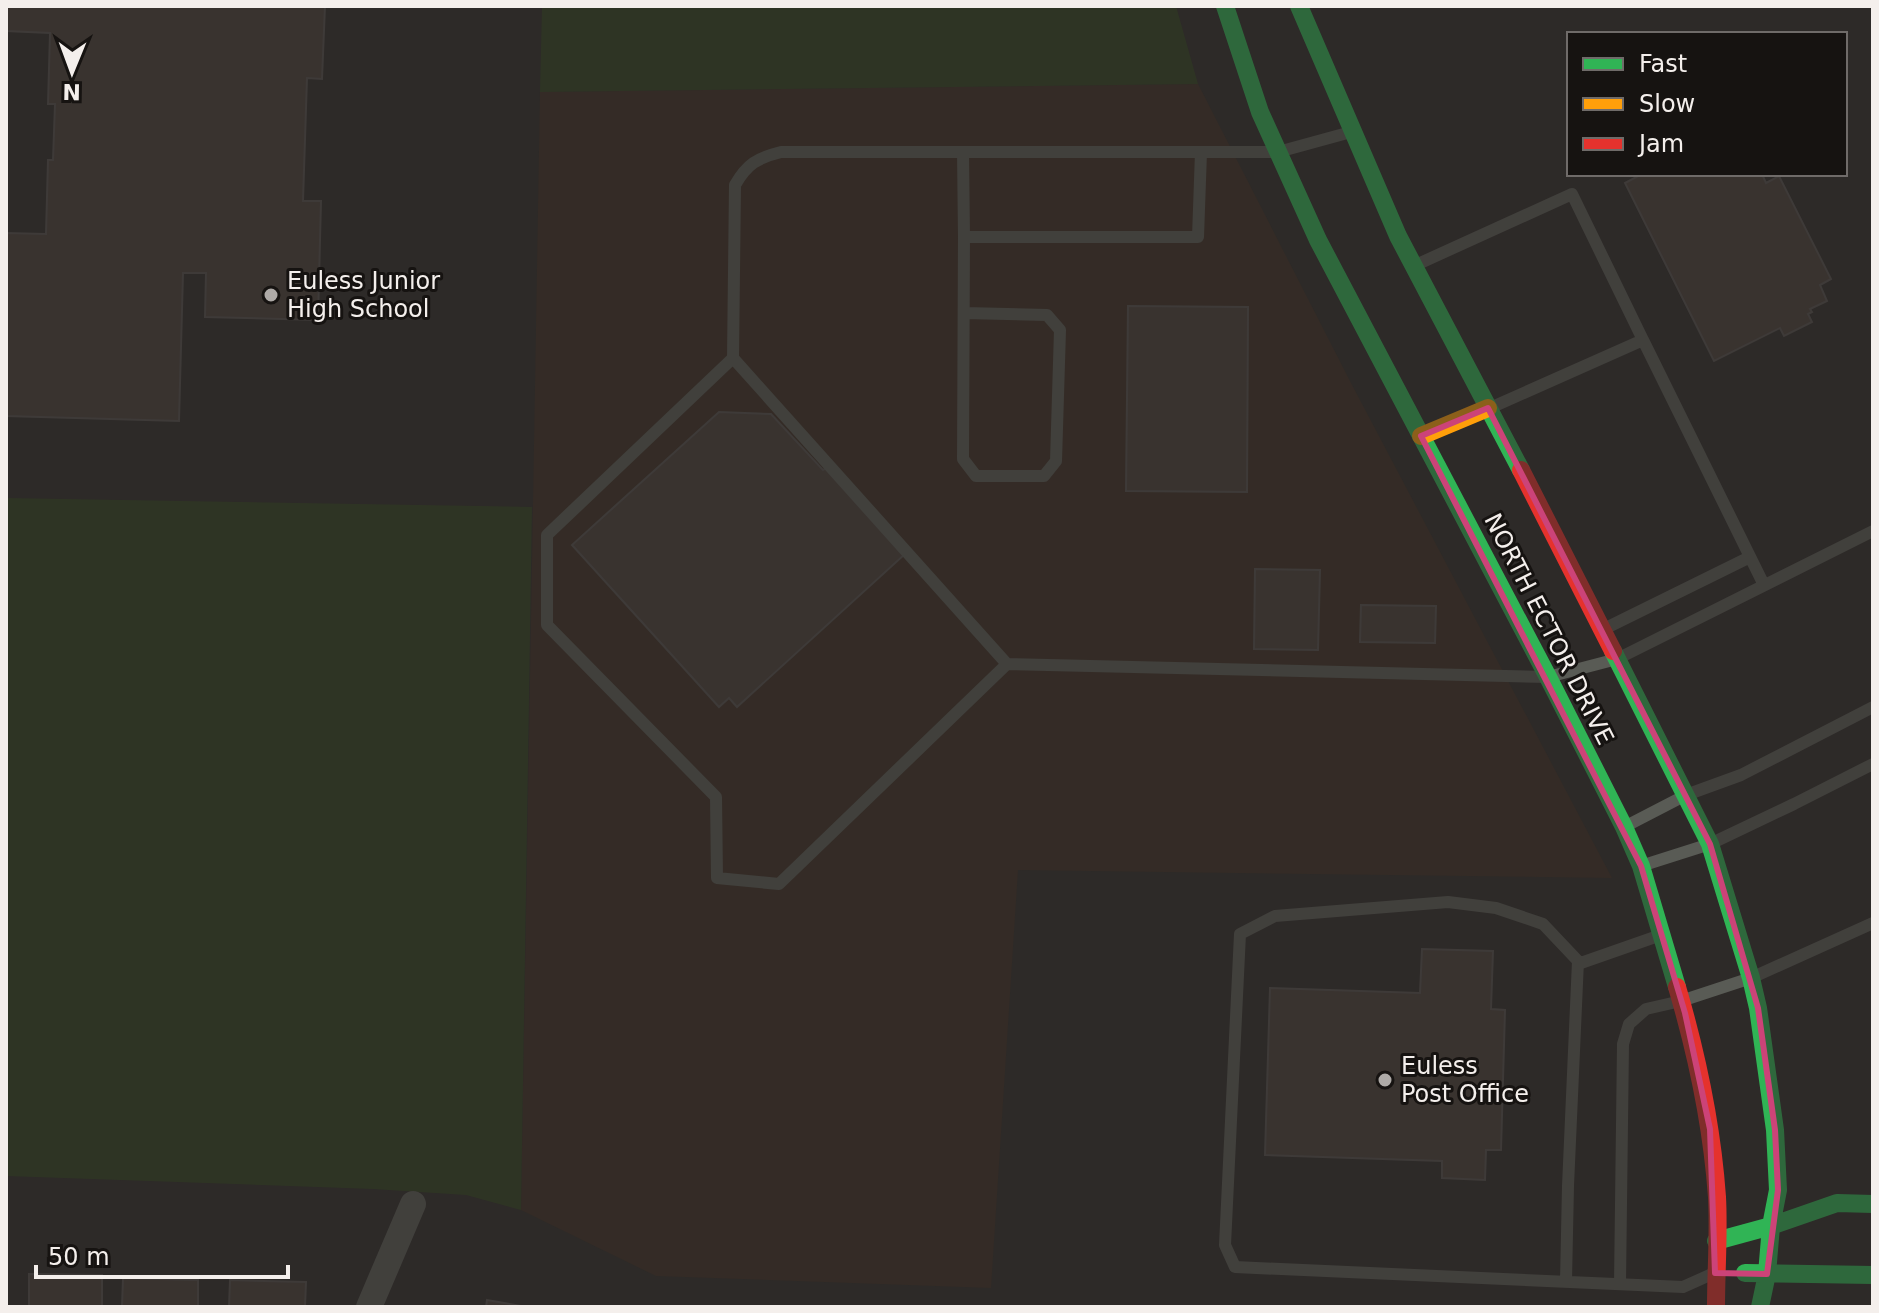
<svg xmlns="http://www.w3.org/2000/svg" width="1879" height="1313" font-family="'DejaVu Sans',sans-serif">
<rect width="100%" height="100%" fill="#2d2a28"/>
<!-- commercial -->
<path fill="#3c2e24" d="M1198,84L1351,383L1612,878L1018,870L991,1288L656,1276L521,1210L540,92Z"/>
<!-- green -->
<path fill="#304121" d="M542,6H1176L1198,84L540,92Z
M6,498L532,507L521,1210L466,1195L373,1189L6,1176Z"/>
<!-- building -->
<path fill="#483e39" stroke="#524f4d" stroke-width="2" d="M6,6H325L322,79L307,78L303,201H321L318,320L205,317L206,273H183L179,421L6,416V233L46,234L48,160H53L55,104H48L50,33L6,31Z
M1642,174H1762L1766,183L1779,176L1831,279L1820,285L1827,301L1810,309L1812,312L1808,314L1812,322L1784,336L1780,328L1714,361L1625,183Z
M1128,306L1248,307L1247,492L1126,491Z
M719,412L771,414L823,470L826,468L905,554L737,707L729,698L719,707L572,545Z
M1255,569L1320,570L1318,650L1254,649Z
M1361,605L1436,606L1435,643L1360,642Z
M1422,949L1493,951L1491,1009L1505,1010L1501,1150H1486L1485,1180L1442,1178V1161L1265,1155L1270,988L1420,993Z
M29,1274L102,1275V1307H29Z
M123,1278L198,1280V1307H122Z
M230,1280L306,1282L305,1307H229Z
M487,1300L527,1307H486Z"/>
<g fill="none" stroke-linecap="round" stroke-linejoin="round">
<!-- lane -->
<path stroke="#595b55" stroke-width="12" d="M963,152L964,237H1198L1201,152
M1418,264L1572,194L1643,340
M964,313L1047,315L1060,330L1056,461L1044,476H976L963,459L964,237
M733,358L547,535V625L716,797L717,878L779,884L1007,664L1548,677L1617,659L1873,531
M1490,408L1643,340L1764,585
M1606,628L1750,557
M1007,664L733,358L735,185C747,164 757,158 781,152H1278L1351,132
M1628,825L1686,795L1741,775L1873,707
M1644,865L1710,844L1794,804L1873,764
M1578,964L1658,936
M1566,1281L1568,1186L1578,961L1543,924L1496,908L1448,902L1275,916L1240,934L1225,1245L1235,1267L1683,1287L1712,1274
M1620,1284L1623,1044L1629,1024L1646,1009L1681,1001L1751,978L1873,923"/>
<!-- street -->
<path stroke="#595b55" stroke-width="26" d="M369,1307L413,1204"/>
<!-- fast -->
<path stroke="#30b455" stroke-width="18" d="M1225,6L1260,112L1318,240L1548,677L1624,827L1641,866L1677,987
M1299,6L1398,236L1521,470
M1613,651L1710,844L1751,978L1758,1008L1775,1130L1778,1190L1771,1226L1767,1274L1760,1307
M1716,1241L1771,1226L1837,1203L1873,1204
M1745,1273L1873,1275"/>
<!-- slow -->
<path stroke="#ff9f0a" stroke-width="18" d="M1421,436L1488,408"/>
<!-- jam -->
<path stroke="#e5322d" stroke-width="18" d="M1521,470L1613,651
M1677,987C1697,1055 1712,1126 1717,1197C1719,1233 1716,1271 1716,1307"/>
</g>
<!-- marked area -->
<path d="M0 0H1879V1313H0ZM1488,408L1710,844L1758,1008L1775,1130L1778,1190L1767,1274L1715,1273L1710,1129L1685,1013L1641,866L1421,436Z" fill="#2d2a28" fill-opacity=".55" fill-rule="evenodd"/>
<path fill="none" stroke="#cc4378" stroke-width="6" stroke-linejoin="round" d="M1488,408L1710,844L1758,1008L1775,1130L1778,1190L1767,1274L1715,1273L1710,1129L1685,1013L1641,866L1421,436Z"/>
<!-- markers -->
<g fill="#aeaaa7" stroke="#161311" stroke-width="3">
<circle cx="271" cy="295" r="8"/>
<circle cx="1385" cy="1080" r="8"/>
</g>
<g text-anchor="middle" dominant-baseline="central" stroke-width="6" stroke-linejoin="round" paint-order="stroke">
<!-- poi labels -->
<g font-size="24" fill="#f4efec" stroke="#161311" text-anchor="start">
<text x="287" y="281">Euless Junior<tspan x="287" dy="28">High School</tspan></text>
<text x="1401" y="1066">Euless<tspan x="1401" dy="28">Post Office</tspan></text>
</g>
<!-- street labels -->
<g font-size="24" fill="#f4efec" stroke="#161311">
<text transform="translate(1549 629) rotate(63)">NORTH ECTOR DRIVE</text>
</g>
</g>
<!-- border -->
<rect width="1879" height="1313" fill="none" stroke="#f4efec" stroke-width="16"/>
<!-- legend -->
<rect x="1567" y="32" width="280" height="144" fill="#161311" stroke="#6f6b69" stroke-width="2"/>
<rect x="1583" y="58" width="40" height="12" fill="#30b455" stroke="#6f6b69" stroke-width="2"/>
<text x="1639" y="72" font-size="24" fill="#f4efec">Fast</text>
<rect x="1583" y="98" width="40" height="12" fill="#ff9f0a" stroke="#6f6b69" stroke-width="2"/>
<text x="1639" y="112" font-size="24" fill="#f4efec">Slow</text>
<rect x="1583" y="138" width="40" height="12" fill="#e5322d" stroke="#6f6b69" stroke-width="2"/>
<text x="1639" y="152" font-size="24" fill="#f4efec">Jam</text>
<!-- north arrow -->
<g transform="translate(72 72) rotate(181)" stroke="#161311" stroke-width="6" paint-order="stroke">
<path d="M0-6L14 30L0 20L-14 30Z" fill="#f4efec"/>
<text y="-12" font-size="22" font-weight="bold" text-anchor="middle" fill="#f4efec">N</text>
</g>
<!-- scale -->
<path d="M36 1265v12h252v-12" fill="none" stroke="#f4efec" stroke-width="4"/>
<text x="48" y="1265" font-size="24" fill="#f4efec" stroke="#161311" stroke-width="6" paint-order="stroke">50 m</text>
</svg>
